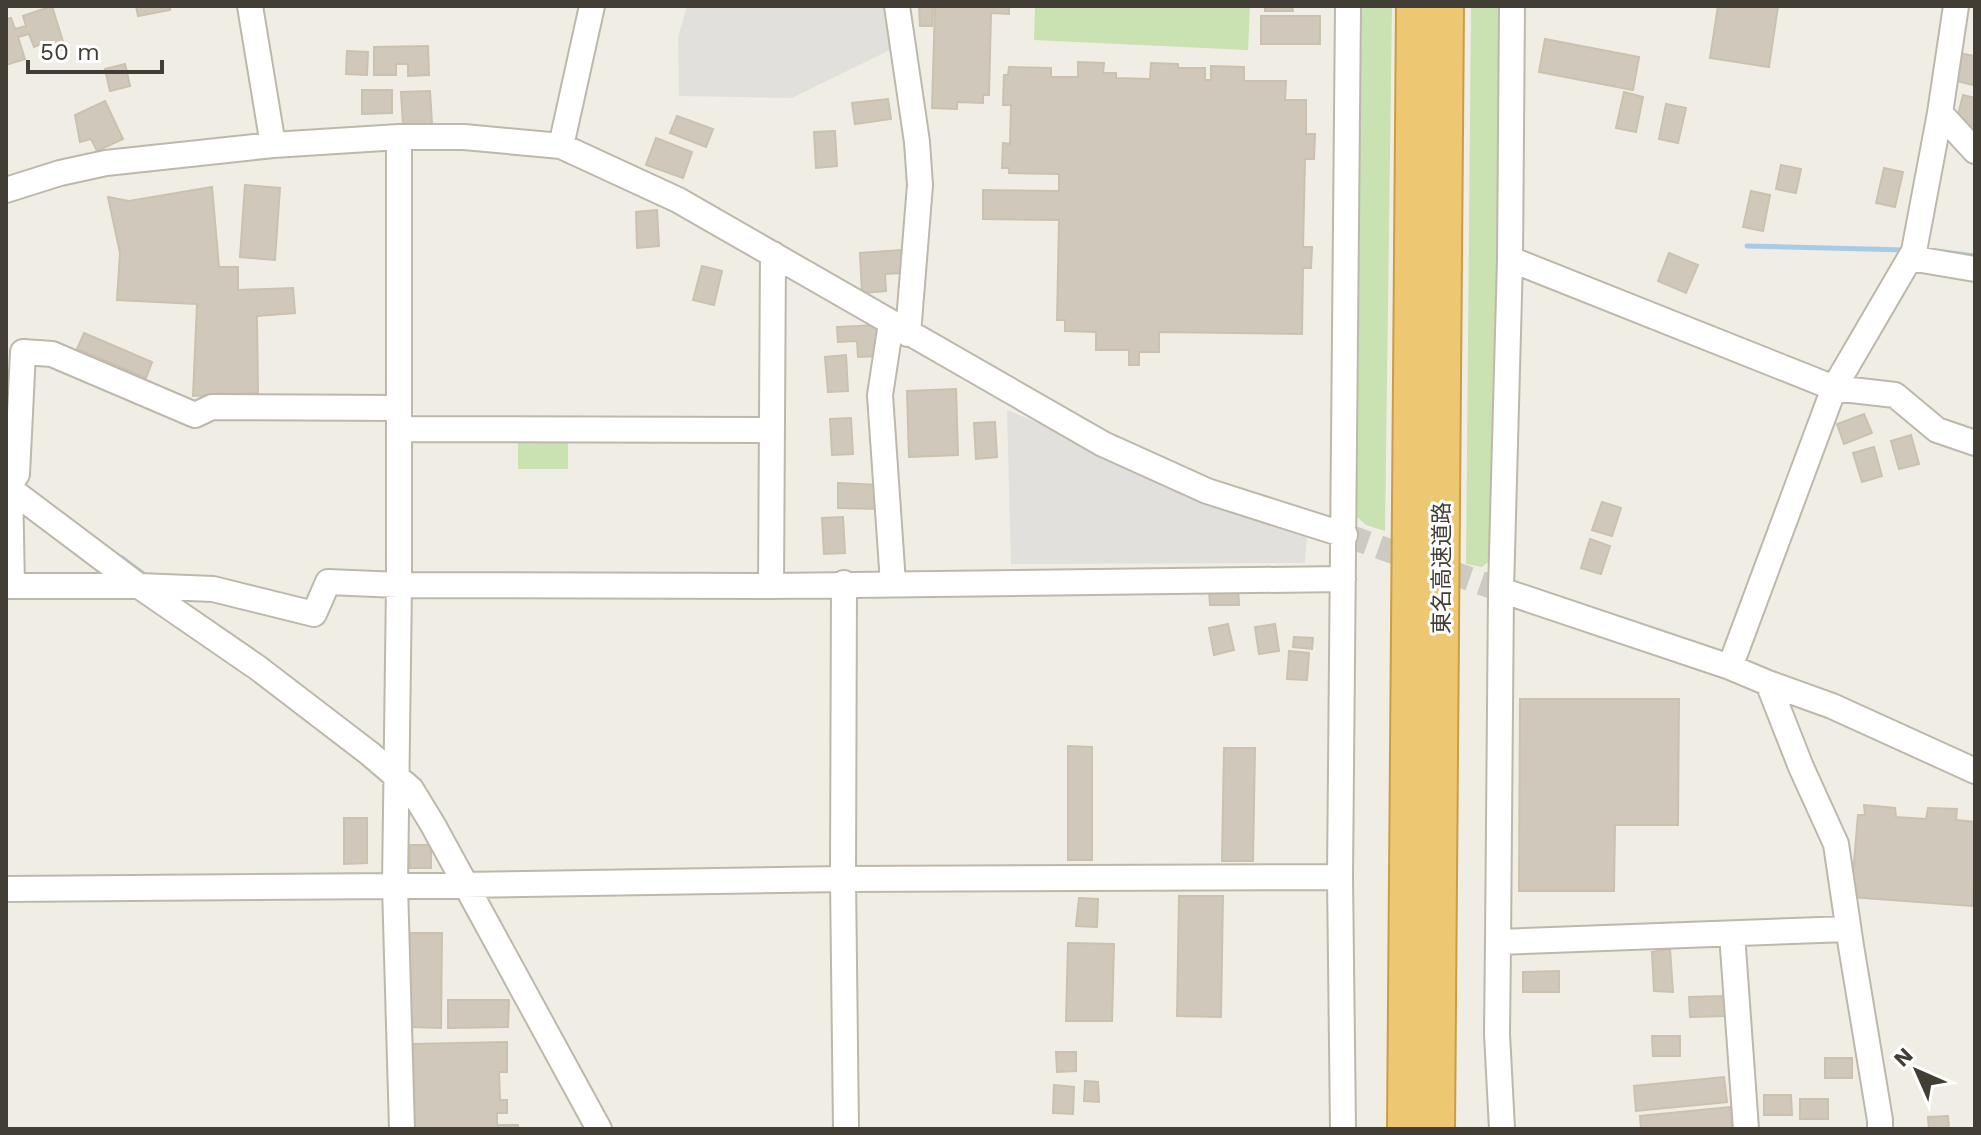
<svg xmlns="http://www.w3.org/2000/svg" width="1981" height="1135" font-family="'Work Sans','Noto Sans JP',sans-serif">
<rect width="100%" height="100%" fill="#f0ede5"/>
<!-- green -->
<path fill="#cae1b1" d="M1035,6H1250L1248,50L1034,40Z
M1358,6H1392L1385,531L1366,525L1357,517Z
M1471,6H1504L1496,555L1482,567L1466,564Z
M518,438H568V469H518Z"/>
<!-- parking -->
<path fill="#e1e0dc" d="M687,6H885L892,49L792,98L679,96L678,38Z
M1007,410L1307,534L1305,563L1011,564Z"/>
<g fill="none" stroke-linecap="round" stroke-linejoin="round">
<!-- stream -->
<path stroke="#a7cbe7" stroke-width="5" d="M1747,246L1906,250
M1943,252L1975,256
M122,558L146,576"/>
</g>
<!-- building -->
<path fill="#d0c9bb" stroke="#cac1af" stroke-width="2" d="M52,6L65,48L45,55L41,44L34,47L29,34L18,37L25,59L6,65V19L11,18L15,29L26,26L23,16Z
M136,6H170V10L138,16Z
M919,6H933L932,26H920Z
M935,6H1009V14L991,13L989,95H983V103L957,102V109L932,108Z
M1265,6H1292L1293,11H1265Z
M1718,6H1778L1769,67L1710,58Z
M1261,16H1320V44H1261Z
M1545,39L1639,57L1633,90L1539,72Z
M428,46L429,75L408,76V64H396V75H374V47Z
M347,51L368,52L367,75L346,74Z
M1959,53L1975,56V75L1973,85L1953,80Z
M1078,62L1104,63L1103,73H1116V78L1150,79L1151,63L1178,64V68H1205V80H1211V66L1244,67V81H1286L1285,100H1306V134H1315L1314,159H1305L1303,247H1312L1311,268H1303L1302,334L1159,332V352H1139V365H1129V350H1096V332L1065,331V320H1057L1059,220L983,219V190L1059,191V174L1009,173V168H1002L1003,143L1010,144L1011,105H1003L1004,75H1008L1009,67L1051,68V77H1078Z
M125,64L130,86L110,91L105,69Z
M362,90H392V113L362,114Z
M430,91L432,124L403,125L401,92Z
M1624,92L1643,97L1636,132L1616,128Z
M1963,95L1975,98V127L1956,123Z
M888,99L891,119L855,124L852,103Z
M105,101L123,139L97,151L91,139L80,142L75,115Z
M1666,104L1686,108L1678,143L1659,139Z
M677,116L713,129L706,147L670,133Z
M835,131L837,166L816,168L814,132Z
M656,138L692,152L683,178L646,165Z
M1781,165L1801,169L1796,193L1776,189Z
M1884,168L1903,172L1895,207L1876,203Z
M245,185L280,188L275,260L240,257Z
M212,187L219,267H238V290L293,288L295,313L257,316L258,393L193,396L197,304L117,300L120,253L108,197L129,201Z
M1751,191L1770,195L1763,231L1743,227Z
M657,210L659,246L637,248L636,212Z
M901,250L902,273L885,274L886,291L862,293L860,253Z
M1669,253L1698,265L1686,293L1658,281Z
M702,266L722,271L714,305L693,300Z
M879,325L880,356L858,357L857,341L838,342L837,327Z
M84,333L152,362L146,378L77,349Z
M846,355L848,391L828,392L825,357Z
M956,389L958,455L909,457L907,391Z
M1864,414L1872,433L1844,444L1837,424Z
M851,418L853,454L832,455L830,419Z
M995,422L997,457L976,459L974,423Z
M1911,435L1919,464L1899,469L1891,441Z
M1874,447L1882,476L1862,482L1853,453Z
M838,483L880,485L879,509L838,508Z
M1602,502L1621,508L1612,536L1592,530Z
M843,517L845,553L824,554L822,518Z
M1590,539L1610,546L1601,574L1581,568Z
M1238,588L1239,605H1210L1209,589Z
M1228,624L1234,650L1214,655L1209,628Z
M1275,624L1279,651L1259,654L1255,627Z
M1294,637L1313,638L1312,649L1293,647Z
M1289,651L1309,653L1307,680L1287,679Z
M1520,699H1679L1678,825H1615L1614,891H1519Z
M1068,746L1092,747V860H1068Z
M1224,748H1255L1253,861H1222Z
M1864,805L1895,808L1896,817L1926,819L1928,808L1957,809L1956,820L1975,822V870L1972,906L1851,897L1858,815H1865Z
M344,818H367V863L344,864Z
M410,845H431V868H410Z
M1179,896H1223L1221,1017L1177,1016Z
M1079,898L1098,899L1097,927L1076,926Z
M410,933H442L441,1028L410,1027Z
M1068,943L1114,944L1112,1021H1066Z
M1670,949L1673,992L1654,991L1652,952Z
M1559,971V992H1523V972Z
M1725,996V1016L1690,1017L1689,997Z
M448,1000H509L508,1027L448,1028Z
M1652,1036H1680V1056H1653Z
M507,1042V1072H499L500,1100H507V1113H497V1125H518V1129H413L412,1044Z
M1056,1052H1076V1071L1057,1072Z
M1825,1058H1852V1078H1825Z
M1724,1077L1727,1102L1636,1111L1634,1086Z
M1085,1081L1098,1082L1099,1102L1084,1101Z
M1054,1085L1074,1087L1073,1114L1053,1113Z
M1764,1095H1791L1792,1115H1764Z
M1800,1099H1828V1119H1800Z
M1730,1107L1732,1129H1641L1640,1116Z
M1948,1116L1949,1129H1929L1928,1117Z"/>
<g fill="none" stroke-linecap="round" stroke-linejoin="round">
<!-- minor-tunnel -->
<path stroke="#cdcac2" stroke-width="24" stroke-dasharray="24 12" stroke-linecap="butt" d="M1345,535L1501,590"/>
<defs>
<path id="minor" d="M250,6L273,145
M897,6L917,142L920,185L908,334
M1940,113L1975,151
M399,137V585L395,886L402,1129
M561,146L592,6
M6,190L60,173L106,163L273,145L399,137H464L561,146L678,200L1103,444L1207,491L1345,535
M1910,258L1975,269
M1510,259L1834,388L1895,395L1937,430L1975,443
M891,323L880,395L893,583
M399,429L771,430
M6,486L139,586L258,668L369,753L411,789L433,825L599,1129
M844,583L843,879L846,1129
M6,586H139L213,589L314,614L328,582L399,585L771,586L1343,579
M12,586L10,485L17,474L23,352L52,354L195,415L212,407L399,408
M771,586L773,254
M1501,590L1730,667L1768,683L1832,706L1975,771
M1730,667L1834,388L1914,251L1940,113L1956,6
M1768,683L1801,767L1836,844L1851,946L1880,1120V1129
M6,889L395,886L843,879L1340,877
M1732,934L1746,1129
M1498,942L1848,929
M1343,1129L1340,877L1348,6
M1502,1129L1497,1034L1498,942L1501,590L1510,259L1512,6"/>
<path id="highway" d="M1405,1129L1414,6
M1437,1129L1446,6"/>
</defs>
<!-- minor casing -->
<use href="#minor" stroke="#bdb8ab" stroke-width="28"/>
<!-- highway casing -->
<use href="#highway" stroke="#cb9d44" stroke-width="38"/>
<!-- minor -->
<use href="#minor" stroke="#fff" stroke-width="24"/>
<!-- highway -->
<use href="#highway" stroke="#eec772" stroke-width="34"/>
</g>
<g text-anchor="middle" dominant-baseline="central" stroke-width="6" stroke-linejoin="round" paint-order="stroke">
<!-- street labels -->
<g font-size="22" fill="#423d35" stroke="#fff">
<text transform="translate(1441 568) rotate(-90)">東名高速道路</text>
</g>
</g>
<!-- border -->
<rect width="1981" height="1135" fill="none" stroke="#423d35" stroke-width="16"/>
<!-- north arrow -->
<g transform="translate(1917 1071) rotate(315)" stroke="#ffffff" stroke-width="6" paint-order="stroke">
<path d="M0-6L14 30L0 20L-14 30Z" fill="#423d35"/>
<text y="-12" font-size="22" font-weight="bold" text-anchor="middle" fill="#423d35">N</text>
</g>
<!-- scale -->
<path d="M28 60v12h134v-12" fill="none" stroke="#423d35" stroke-width="4"/>
<text x="40" y="60" font-size="24" fill="#423d35" stroke="#ffffff" stroke-width="6" paint-order="stroke">50 m</text>
</svg>
